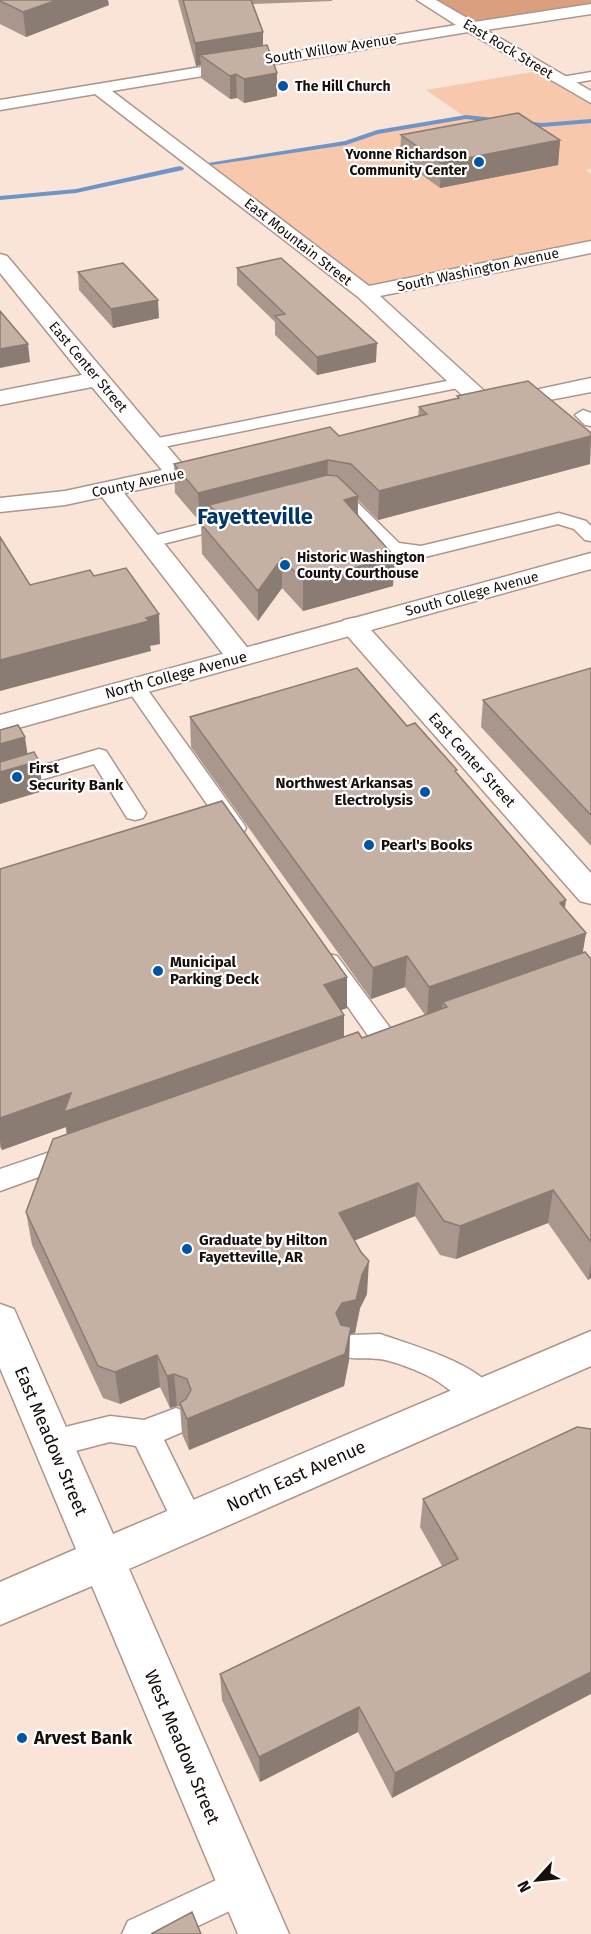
<svg xmlns="http://www.w3.org/2000/svg" width="591" height="1934" font-family="'Fira Sans',sans-serif">
<rect width="100%" height="100%" fill="#fae3d7"/>
<!-- green -->
<path fill="#f8c8ad" d="M544,70L591,98V169L586,170L591,174V247L365,293L198,165L346,143L377,132L465,117L426,90Z"/>
<!-- forest -->
<path fill="#d99f7e" d="M425,0H591V9L473,27Z"/>
<g fill="none" stroke-linecap="round" stroke-linejoin="round">
<!-- stream -->
<path fill="#6e95c5" fill-rule="evenodd" d="M466,115L542,123L591,119V123L542,127L466,119L378,134L346,145L212,165L208,163L345,141L377,130Z
M180,166L184,168L183,170L76,193L0,200V196L76,189Z"/>
<defs>
<path id="service" d="M591,72V80L562,85L556,81L562,77Z
M462,378L468,380L470,383L468,386L153,449L147,448L145,444L147,440L153,439Z
M583,410L591,413V426L585,425L575,415Z
M332,491L349,494L399,543L421,546L559,513L586,521L591,526V541L585,540L574,529L558,524L421,558L387,551L337,502L326,500L323,496L326,492Z
M232,516L238,517L241,521L238,525L151,547L145,546L142,542L145,538Z
M135,680L142,682L243,823L246,828L243,833L235,835L227,833L125,686L128,682Z
M99,749L106,751L146,813L143,818L135,820L127,818L94,764L0,792V778Z
M329,954L337,956L396,1036L400,1043L396,1050L387,1052L378,1050L321,968L317,962L321,956Z
M74,1144L83,1147L87,1154L83,1161L0,1191V1169Z
M380,1334C411,1345 482,1364 497,1395L493,1404C470,1413 451,1388 432,1378C420,1371 391,1360 379,1359C365,1357 355,1360 342,1356L337,1347L342,1338L352,1335Z
M176,1408L187,1412L191,1421L187,1430L164,1440L205,1523L200,1533L189,1538L178,1533L136,1446L110,1442L52,1457L41,1453L37,1443L41,1433L110,1416L144,1420Z
M242,1868L255,1873L260,1886L255,1899L181,1934H122L128,1921Z"/>
<path id="minor" d="M417,0H436L474,22L591,4V14L486,30L591,91V103L468,32L112,91L369,286L591,241V253L380,296L493,399L591,378V392L497,410L488,414L480,412L358,297L95,94L0,110V100L456,25Z
M0,254L7,256L183,465L219,458L227,460L231,465L227,470L124,493L250,651L254,657L250,663L240,665L230,663L102,497L65,505L0,512V498L65,491L162,470L92,387L0,405V391L82,375L0,273Z
M0,1304L14,1309L113,1534L591,1331V1366L129,1569L289,1934H238L92,1586L0,1625V1582L76,1549L0,1368Z"/>
<path id="tertiary" d="M353,618L362,620L591,873V904L580,901L344,632L340,626L344,620Z"/>
<path id="primary" d="M591,553V569L0,733V715Z"/>
</defs>
<!-- service casing -->
<use href="#service" stroke="#ab968b" stroke-width="3"/>
<!-- minor casing -->
<use href="#minor" stroke="#ab968b" stroke-width="3"/>
<!-- tertiary casing -->
<use href="#tertiary" stroke="#ab968b" stroke-width="3"/>
<!-- primary casing -->
<use href="#primary" stroke="#ab968b" stroke-width="3"/>
<!-- service -->
<use href="#service" fill="#fff" fill-rule="evenodd"/>
<!-- minor -->
<use href="#minor" fill="#fff" fill-rule="evenodd"/>
<!-- tertiary -->
<use href="#tertiary" fill="#fff" fill-rule="evenodd"/>
<!-- primary -->
<use href="#primary" fill="#fff" fill-rule="evenodd"/>
</g>
<!-- wall -->
<path fill="#a9978d" d="M0,0L109,5L26,37L0,24Z
M178,0H332V1L253,4L263,32V45L277,96L244,103L237,98L230,99L201,78V65L196,66Z
M401,135L560,140L558,165L440,188L400,159Z
M237,268L376,362L317,375L275,335V322L237,285Z
M78,272L159,318L113,328L79,290Z
M457,396L591,433L590,464L378,520L358,500V515L393,586L303,611L282,588L258,621L202,554L201,524L204,520L200,522L175,493L174,464L339,436L418,416L419,407L457,398Z
M591,668V846L481,727L483,700Z
M190,717L407,726L457,773L565,909L586,933L582,953L591,959V1278L588,1280L548,1223L456,1259L440,1255L415,1216L354,1240L367,1294L360,1308L355,1333L350,1334L349,1360L344,1386L189,1450L182,1434L180,1407L177,1406L170,1408L160,1387L120,1404L103,1398L32,1245L26,1212L67,1134L66,1127L2,1150L0,1147V869L347,1008L341,1010L344,1037L362,1038L425,1015L405,987L371,999L191,747Z
M577,1427L392,1798L358,1732L260,1782L222,1700L220,1674L442,1566L420,1527L423,1499Z"/>
<!-- shaded-wall -->
<path fill="#8a7b73" d="M57,0H108L109,5L26,37L23,12Z
M263,32V54L200,55L201,65L196,66L195,43Z
M277,73V96L244,103V79Z
M236,74L237,98L230,99V76Z
M560,140L558,165L440,188L441,163Z
M158,300L159,318L113,328L111,309Z
M377,343L376,362L317,375V357Z
M28,344L30,362L0,368V349Z
M591,436L590,464L378,520L379,491Z
M328,460L327,489L209,505V519L200,522L198,493Z
M358,496L357,525L344,500Z
M395,557L393,586L303,611V581Z
M282,558V588L258,621V591Z
M159,614L160,644L150,646L151,651L0,691V660Z
M25,737L29,764L39,761L43,791L0,804V744Z
M566,900L562,931L560,903Z
M586,933L581,963L443,1002L442,1012L427,1017L429,987Z
M407,956L405,987L371,999L373,968Z
M347,977V1008L324,1016V985Z
M344,1015V1046L68,1143L66,1127L2,1150L0,1141V1118L71,1093Z
M418,1183L415,1216L339,1247V1213Z
M553,1190L548,1223L456,1259L460,1226Z
M369,1261L367,1294L360,1308L355,1333L350,1334L349,1360L344,1386L189,1450L187,1419L336,1313L362,1275Z
M591,1264V1278L588,1280Z
M157,1355L160,1387L120,1404L115,1372Z
M174,1374L177,1406L170,1408L167,1376Z
M591,1672V1694L392,1798L395,1773Z
M359,1707L358,1732L260,1782L259,1757Z"/>
<!-- building -->
<path fill="#c5b0a4" stroke="#8a7b73" stroke-width="1.5" d="M0,0H57L23,12L0,1Z
M183,0H251L263,32L195,43Z
M267,45L277,73L244,79L236,74L230,76L200,55Z
M518,113L560,140L441,163L401,135Z
M281,258L377,343L317,357L275,316L285,314L237,268Z
M123,263L158,300L111,309L78,272Z
M0,311L28,344L0,349Z
M528,381L591,433V436L379,491L351,464L328,460L198,493L174,464L330,427L339,436L427,414L419,407L459,398L457,396Z
M327,475L337,476L358,496L344,500L395,557L303,581L282,558L258,591L201,524L214,510L209,505Z
M0,537L30,585L90,570L94,576L126,568L159,614L146,618L149,621L0,660Z
M357,668L407,726L415,723L457,770L455,771L566,900L560,903L586,933L429,987L407,956L373,968L190,717Z
M591,668V815L483,700Z
M18,725L25,737L0,744V730Z
M34,752L39,761L0,772V762Z
M222,801L347,977L324,985L344,1015L64,1112L71,1093L0,1118V869Z
M585,952L591,959V1242L553,1190L460,1226L444,1221L418,1183L339,1213L361,1252L369,1261L362,1275L356,1300L342,1303L336,1313L341,1325L351,1327L345,1354L187,1419L180,1403L186,1399L191,1390L187,1379L174,1374L167,1376L157,1355L115,1372L98,1366L26,1212L53,1139L358,1032L362,1038L447,1007L443,1002Z
M577,1427L591,1429V1672L395,1773L359,1707L259,1757L220,1674L458,1559L423,1499Z
M192,1912L201,1934H151Z"/>
<!-- markers -->
<g fill="#0056a4" stroke="#fff" stroke-width="2">
<circle cx="283" cy="86" r="6"/>
<circle cx="479" cy="162" r="6"/>
<circle cx="285" cy="565" r="6"/>
<circle cx="17" cy="777" r="6"/>
<circle cx="425" cy="792" r="6"/>
<circle cx="369" cy="845" r="6"/>
<circle cx="158" cy="971" r="6"/>
<circle cx="187" cy="1249" r="6"/>
<circle cx="22" cy="1738" r="6"/>
</g>
<g text-anchor="middle" dominant-baseline="central" stroke-width="4.5" stroke-linejoin="round" paint-order="stroke">
<!-- far-street labels -->
<g font-size="14" fill="#170f0b" stroke="#fff">
<text transform="translate(331 49) rotate(-9)">South Willow Avenue</text>
<text transform="translate(508 49) rotate(31)">East Rock Street</text>
<text transform="translate(298 242) rotate(38)">East Mountain Street</text>
<text transform="translate(478 270) rotate(-12)">South Washington Avenue</text>
<text transform="translate(88 367) rotate(50)">East Center Street</text>
<text transform="translate(138 483) rotate(-12)">County Avenue</text>
<text transform="translate(472 594) rotate(-15)">South College Avenue</text>
</g>
<!-- far-poi labels -->
<g font-size="14" font-weight="bold" fill="#170f0b" stroke="#fff" text-anchor="start">
<text x="295" y="86">The Hill Church</text>
<text x="467" y="154" text-anchor="end">Yvonne Richardson<tspan x="467" dy="16">Community Center</tspan></text>
<text x="297" y="557">Historic Washington<tspan x="297" dy="16">County Courthouse</tspan></text>
</g>
<!-- street labels -->
<g font-size="15" fill="#170f0b" stroke="#fff">
<text transform="translate(176 675) rotate(-15)">North College Avenue</text>
<text transform="translate(472 760) rotate(48)">East Center Street</text>
</g>
<!-- poi labels -->
<g font-size="15" font-weight="bold" fill="#170f0b" stroke="#fff" text-anchor="start">
<text x="29" y="768">First<tspan x="29" dy="17">Security Bank</tspan></text>
<text x="413" y="783" text-anchor="end">Northwest Arkansas<tspan x="413" dy="17">Electrolysis</tspan></text>
<text x="381" y="845">Pearl's Books</text>
<text x="170" y="962">Municipal<tspan x="170" dy="17">Parking Deck</tspan></text>
<text x="199" y="1240">Graduate by Hilton<tspan x="199" dy="17">Fayetteville, AR</tspan></text>
</g>
<!-- near-street labels -->
<g font-size="18" fill="#170f0b" stroke="#fff">
<text transform="translate(51 1441) rotate(67)">East Meadow Street</text>
<text transform="translate(296 1476) rotate(-24)">North East Avenue</text>
<text transform="translate(182 1747) rotate(67)">West Meadow Street</text>
</g>
<!-- near-poi labels -->
<g font-size="18" font-weight="bold" fill="#170f0b" stroke="#fff" text-anchor="start">
<text x="34" y="1738">Arvest Bank</text>
</g>
<!-- far-town labels -->
<g font-size="22" font-weight="bold" fill="#033668" stroke="#fff">
<text x="255" y="516">Fayetteville</text>
</g>
</g>
<!-- north arrow -->
<g transform="translate(537 1880) rotate(243)" stroke="#ffffff" stroke-width="4.5" paint-order="stroke">
<path d="M0-4.5L10 22L0 15L-10 22Z" fill="#170f0b"/>
<text y="-9" font-size="16" font-weight="bold" text-anchor="middle" fill="#170f0b">N</text>
</g>
</svg>
